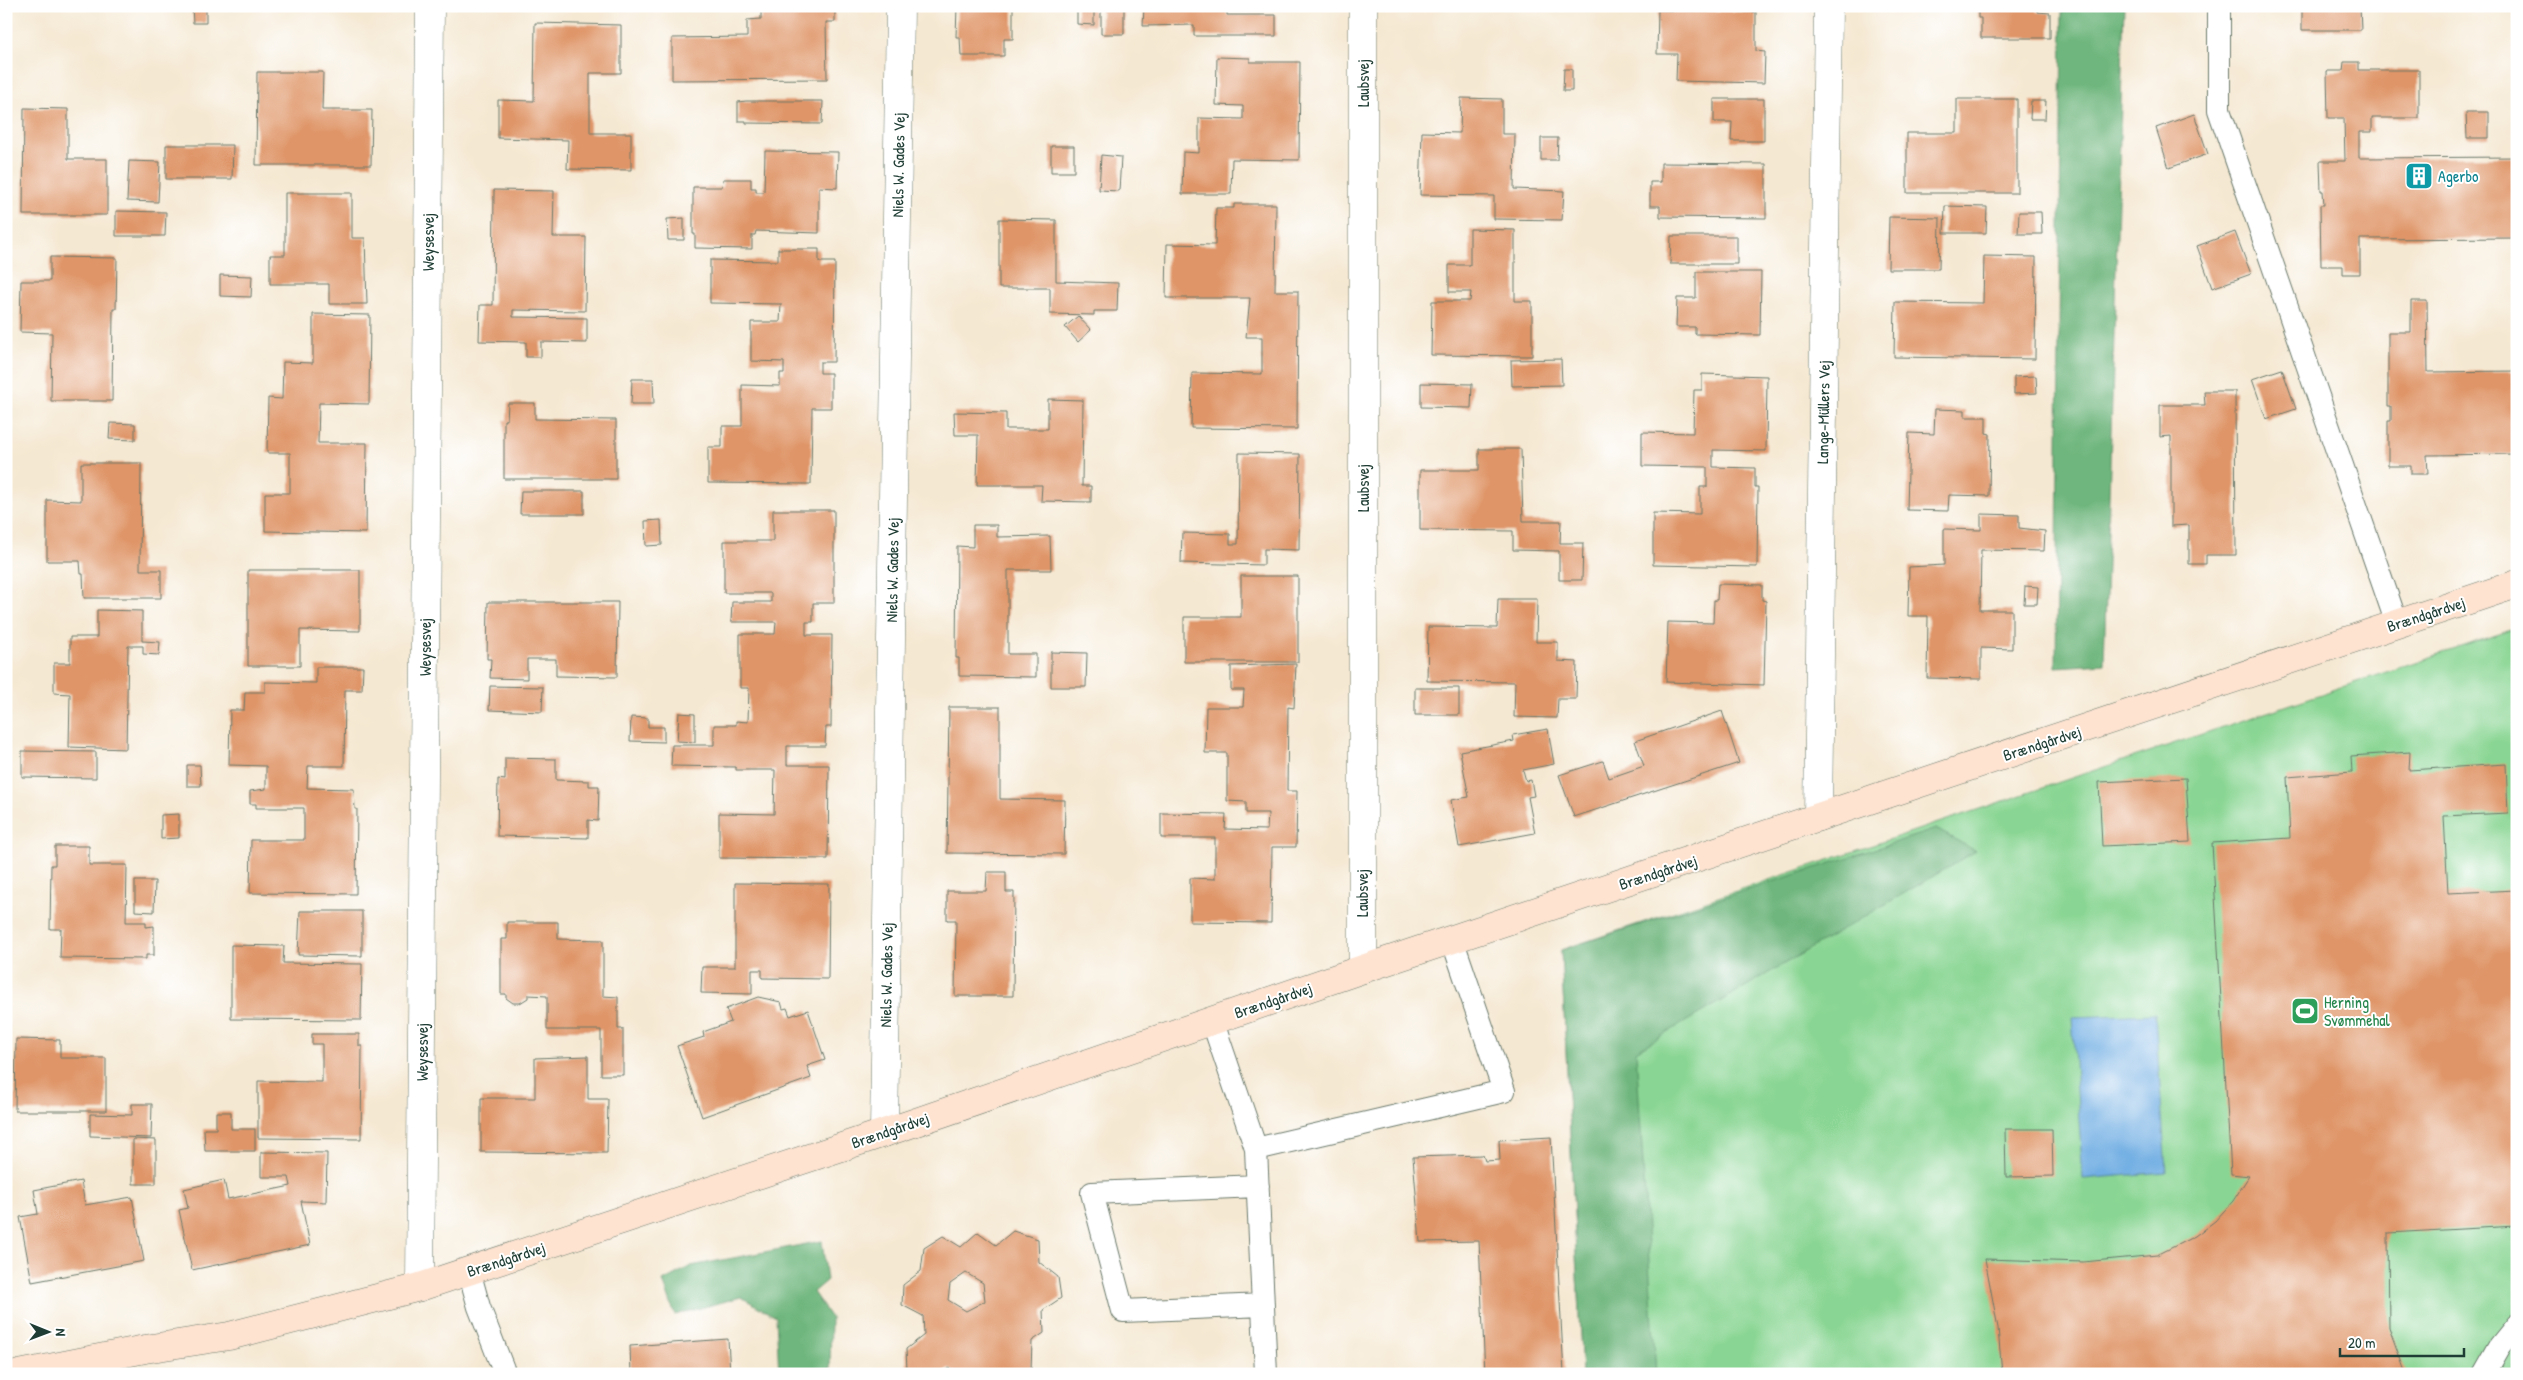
<svg xmlns="http://www.w3.org/2000/svg" width="2523" height="1380" font-family="'Patrick Hand',sans-serif">
<rect width="100%" height="100%" fill="#fff"/>
<filter id="ink" filterUnits="userSpaceOnUse"><feTurbulence type="fractalNoise" baseFrequency=".02" numOctaves="2"/><feDisplacementMap in="SourceGraphic" scale="10" xChannelSelector="R" yChannelSelector="G"/><feConvolveMatrix kernelMatrix="1 2 1 2 8 2 1 2 1" color-interpolation-filters="sRGB"/></filter>
<filter id="wash" filterUnits="userSpaceOnUse"><feTurbulence type="fractalNoise" baseFrequency=".0096" numOctaves="4" result="noise"/><feDisplacementMap in="SourceGraphic" scale="20" xChannelSelector="R" yChannelSelector="G"/><feGaussianBlur stdDeviation="1.12" result="paint"/><feColorMatrix in="noise" values="0 0 0 0 0 0 0 0 0 0 0 0 0 0 0 0 0 1.4 0 .05"/><feComposite in="paint" operator="in"/></filter>
<g filter="url(#wash)">
<rect width="100%" height="100%" fill="#f5e8d2"/>
<!-- green -->
<path fill="#89d593" stroke="#548964" d="M2517,628V1374H1582L1561,950Z"/>
<!-- forest -->
<path fill="#6eb67d" stroke="#467a58" d="M2062,6H2124L2104,664L2056,667Z
M1936,829L1976,851L1636,1051L1656,1374H1582L1561,950Z
M822,1241L827,1280L813,1292L831,1318L830,1374H779L776,1317L741,1297L675,1315L663,1281L691,1266Z"/>
<!-- water -->
<path fill="#71aee3" stroke="#48768c" d="M2155,1014L2166,1172L2083,1179L2072,1017Z"/>
<g id="blocks">
<!-- building -->
<path fill="#df9567" fill-rule="evenodd" d="M192,6H206V23H193Z
M761,6H835V22H826L827,79L672,80V38L747,37V20L761,19Z
M957,6H1013V39H1004V56H961L960,37H956Z
M1077,6H1094V25L1077,24Z
M1101,6H1124V34H1101Z
M1144,6H1227V15H1276V36H1194V25L1143,26Z
M1978,6H2037V12L2050,13V38H1981V18H1978Z
M2302,6H2360L2361,30H2302Z
M1658,10L1756,12V51L1765,52L1764,83L1676,81L1677,54H1657Z
M535,23L621,25V73H590V133H631V170L567,169L568,140L498,138V100L534,101Z
M1217,57L1250,58V62H1300L1299,160L1232,159L1231,194H1182L1183,152L1199,153V118L1243,119V106L1216,105Z
M2344,62H2359V70H2419V118H2372V132H2359V158L2517,157V238L2360,239V274H2343V266H2321L2320,205H2324L2323,191H2321L2320,161H2345L2344,118H2328L2327,71H2343Z
M1564,69H1572V91H1563Z
M257,72H323L322,110H372L371,165H256Z
M1461,98L1502,99V134H1515L1514,189L1564,191L1562,220L1494,219V196L1420,195L1422,132L1460,133Z
M1714,99H1764V141H1731L1732,122H1714Z
M1957,99H2017V193H1907V133H1957Z
M746,101H823L822,124L746,123V121H738V102Z
M2031,101H2046L2045,119H2030Z
M24,108L68,109V159H107V215H23Z
M2466,112H2489V138H2467Z
M2194,114L2208,154L2169,168L2156,128Z
M1541,138H1558L1557,160H1541Z
M166,145H233L232,179H166Z
M1051,146H1074V172H1051Z
M765,151L838,152L837,188L819,187V233L756,231L755,235H752V249L695,248V234H693V187H722L723,179H751V188H756V192H764Z
M1101,155L1121,157L1119,191L1099,190Z
M129,161L160,162L158,202L127,201Z
M1661,163L1766,164V218L1660,217V206H1650V182H1661Z
M494,190L554,191L553,237H586L585,311L513,310V317L587,318V343L541,342V357H526V342L479,341L480,305H493Z
M285,193H352V238H365L367,304H329V284H270V255H285Z
M1234,204H1276L1275,291H1298L1297,429L1191,428L1192,373L1262,374V337H1246L1250,298H1166L1167,244L1215,245L1216,208H1234Z
M1945,206L1987,207L1986,233H1944Z
M116,211L166,212L165,236H116Z
M2019,212H2041L2042,234H2018Z
M1889,217L1940,218L1939,269H1888Z
M684,218V240H668L667,219Z
M999,219L1056,220V281L1118,283L1117,311H1094V315L1050,314V288H999Z
M1470,229L1515,230V301H1532V356L1431,355L1432,301H1470L1471,292H1449V265H1470Z
M2235,232L2251,274L2212,288L2197,246Z
M1671,236H1737V264H1670Z
M778,249H819V262H835L834,362H820V373H831V408H812L811,484L708,483V447H722V426H742V385L780,386V373H784V362L751,361V322H780L781,304L710,303V260L778,261Z
M1984,256L2036,257L2035,359L1894,357L1895,302L1983,303Z
M50,257L117,258L116,309H113L112,401H51L52,333L20,332L21,281H50Z
M1696,272H1761L1760,335L1695,334V327H1676L1677,298H1696Z
M220,275L252,276L251,297L220,296Z
M2411,301H2427L2428,372L2517,371V454L2427,455L2428,474H2411V466H2388V421H2391V406H2388V332H2411Z
M313,314L370,315L369,404L319,403L318,443H367L366,533L265,531V493H290V453H267L268,398L282,399L283,362L313,363Z
M1078,316L1091,330L1078,342L1065,327Z
M1561,359L1562,385L1512,386L1511,360Z
M2282,369L2296,409L2266,419L2252,379Z
M1702,374L1767,376L1766,451L1713,450V467L1755,468V487H1758L1757,567L1653,565V513L1700,514V487H1707V467L1642,466V432L1693,433L1694,390H1702Z
M2036,376L2037,393L2014,394V377Z
M632,379H653L654,404H631Z
M1421,383L1472,384L1471,408L1421,407Z
M2204,391H2235L2236,555H2206V564H2189V525L2171,526V436L2160,437V405H2205Z
M1048,399L1083,400L1082,486H1091V502L1041,501L1042,485H977L978,435H955L954,412L1006,413V429H1048Z
M508,403H535V419L616,420V479H504V420H507Z
M1935,409L1965,410V417H1986V433L1990,434L1989,496L1949,495L1948,511L1907,510L1909,433L1934,434Z
M110,423L135,424V440L109,439Z
M1479,449H1521L1523,521H1561L1560,543H1583L1582,580H1559V551L1513,550V531L1420,530V470H1479Z
M1239,453L1300,454L1299,550L1264,549V565L1181,563L1182,533L1230,534V544H1238Z
M81,463H141L140,570H161V598H84L83,574H81L80,561H47V500L81,501Z
M521,491H584V514H520Z
M773,510H834V603H813V622H806V635H832L831,727H826L825,746H787V765H829L828,859L719,858V813L774,814L775,770H736V767L671,766L672,745H714V725H736V721L748,722L749,688H740V634H775L776,622H731L732,602H771V593H724V541H773Z
M1981,514L2019,515V528L2045,531L2044,551L1981,550L1980,610H2012V649L1981,648V679L1927,678L1928,616H1908L1909,567L1944,565V529L1981,530Z
M661,520L662,545L646,546L645,521Z
M973,525H997V537L1050,536L1051,570H1008V654H1036V677L959,676V658H956L957,546L973,547Z
M248,570H360V631L300,630V666H248Z
M1241,576H1298V662H1184V617H1241Z
M1718,584L1762,585V600L1766,601L1764,685L1666,682L1668,622L1713,623L1714,600H1717Z
M2025,586L2038,587L2037,604H2024Z
M1498,599H1537L1536,642H1558V661L1577,662L1576,699H1558L1557,718L1514,717L1515,682L1427,681L1428,627L1497,628Z
M488,602H618L617,677L556,676V659H527V679L490,678L491,659H487Z
M97,610L142,611V641L160,642L159,655L143,654V646H128L126,749L69,747L70,694L54,693V663H70V637H97Z
M1051,652L1087,653L1086,687H1051Z
M1296,664L1294,708L1288,707L1287,791H1297L1296,847H1272L1271,923L1190,922V878L1215,879V838H1161V813L1226,814L1225,829L1267,830L1268,813H1246V802L1227,801V753H1205L1206,707H1243L1244,690H1231V666Z
M316,667H363L362,690H345L344,766H308L307,788L354,789L355,809H357L356,894L250,893L251,840H304V808H256V804H250V791L266,789V766L229,765L230,710H244L245,692H265V682L316,683Z
M490,686L543,687L542,712L489,710Z
M1415,688H1459V715H1415Z
M949,707H1000V799L1065,800L1064,854L947,853Z
M1722,711L1739,763L1574,817L1559,775L1603,761L1609,778L1644,766L1635,741Z
M679,713L695,714V742L677,741Z
M631,717L648,718V727H664V742L630,741Z
M1548,729L1554,764L1523,770L1526,781L1531,780L1534,796L1528,797L1535,833L1459,847L1451,800L1469,797L1460,751L1514,741L1513,735Z
M22,751L96,752V778L22,777Z
M2410,752L2409,770L2506,764L2508,813L2444,816L2448,893L2517,890V1226L2388,1233L2389,1328L2406,1374H2002L1998,1328L1985,1259L2083,1262L2157,1255L2195,1236L2215,1221L2233,1201L2249,1176L2231,1174L2212,843L2290,838L2287,777L2352,772L2351,756Z
M505,758L556,759V780L589,781V786H599L598,821L588,820V838L497,836L498,779L505,780Z
M187,765H200L201,786H187Z
M2186,778L2190,842L2102,846L2099,782Z
M179,814V838L161,839V815Z
M55,846H89V865H127L126,922H146V927L154,926V955H146V959L60,958L61,929H50L51,865H55Z
M987,872H1006V892H1014L1013,996H955L956,920H947V891H986Z
M135,881H155L154,912L135,911Z
M735,883L829,884L828,979L762,978V970H752V994L701,993L702,967H735Z
M300,911H362V956L298,955Z
M507,922H558V939L603,940V996L618,997V1029H623V1075H601V1030H547V996L528,995V998L520,1003H513L506,998V994H501V939H507Z
M231,945L284,946L283,963L362,964L361,1020L231,1019Z
M758,997L781,1002L783,1009L787,1008L790,1016L808,1010L825,1060L807,1066L811,1078L702,1117L677,1046L704,1037L703,1032L731,1022L726,1009Z
M312,1034H359V1046H362L361,1139L258,1138V1081L322,1082V1044H312Z
M16,1039L60,1040V1058H106V1111H15Z
M588,1056V1099H608L607,1153L481,1152V1098H535V1058Z
M132,1104H152L151,1138L90,1136V1114L132,1115Z
M216,1112H231V1129H255V1151H205L204,1129H216Z
M2005,1129H2052L2053,1176L2006,1177Z
M1551,1137L1564,1374H1485L1479,1241L1420,1242L1413,1157L1483,1155L1485,1161L1500,1160L1499,1140Z
M133,1139L156,1140V1184H133Z
M261,1152L327,1153L326,1202L301,1201L310,1245L192,1270L179,1210L188,1208L184,1189L224,1180L228,1199L291,1186L289,1177H261Z
M81,1181L85,1205L132,1197L144,1261L32,1282L20,1217L38,1214L34,1190Z
M1013,1231L1038,1239L1039,1262L1058,1277L1061,1298L1043,1310L1044,1333L1032,1341L1031,1370L1037,1374H956L949,1368L940,1374H915L907,1370L906,1349L924,1335L923,1316L902,1305L903,1285L921,1271L924,1248L943,1236L961,1247L978,1232L996,1245ZM966,1273L983,1283L985,1301L966,1311L948,1300L950,1284Z
M728,1339L730,1374H631L630,1346Z"/>
</g>
</g>
<g filter="url(#ink)">
<use href="#blocks" fill-opacity="0" stroke="#6a796b" stroke-width="1"/>
<g fill="none" stroke-linecap="round" stroke-linejoin="round">
<defs>
<path id="lane" d="M2219,6V110L2397,624
M1212,1020L1256,1149L1266,1374
M1256,1149L1504,1091L1452,939
M1258,1186L1092,1193L1123,1311L1263,1305
M469,1271L479,1307L505,1374
M2484,1374L2500,1346L2517,1325"/>
<path id="street" d="M1818,817L1828,6
M1363,969V6
M884,1133L900,6
M420,1287L430,6"/>
<path id="secondary" d="M19,1374L145,1349L229,1336L420,1287L884,1133L1363,969L2517,584"/>
</defs>
<!-- lane casing -->
<use href="#lane" stroke="#6a796b" stroke-width="24"/>
<!-- street casing -->
<use href="#street" stroke="#6a796b" stroke-width="29"/>
<!-- secondary casing -->
<use href="#secondary" stroke="#6a796b" stroke-width="29"/>
<!-- lane -->
<use href="#lane" stroke="#fff" stroke-width="22"/>
<!-- street -->
<use href="#street" stroke="#fff" stroke-width="28"/>
<!-- secondary -->
<use href="#secondary" stroke="#fee3d1" stroke-width="28"/>
</g>
</g>
<!-- icons -->
<defs>
<symbol id="building-square" viewBox="-11 -11 22 22"><rect x="-9" y="-9" width="18" height="18" rx="4" fill="#0f9aa8" stroke="#fff"/><path d="M-4-6H4V6H1V3H-1V6H-4ZM-2.5-4.3h1.7v1.8h-1.7ZM.8-4.3h1.7v1.8H.8ZM-2.5-1h1.7V.8h-1.7ZM.8-1h1.7V.8H.8Z" fill="#fff"/></symbol>
<symbol id="stadium-square" viewBox="-11 -11 22 22"><rect x="-9" y="-9" width="18" height="18" rx="4" fill="#2e9e5b" stroke="#fff"/><path d="M0-5a6.5 5 0 1 0 0 10a6.5 5 0 1 0 0-10ZM-3.5-1.8h7v3.6h-7Z" fill="#fff"/></symbol>
</defs>
<g fill-rule="evenodd">
<use href="#building-square" x="2403" y="160" width="32" height="32"/>
<use href="#stadium-square" x="2289" y="995" width="32" height="32"/>
</g>
<g text-anchor="middle" dominant-baseline="central" stroke-width="4" stroke-linejoin="round" paint-order="stroke">
<!-- street labels -->
<g font-size="16" fill="#1f3d34" stroke="#fff">
<text transform="translate(1363 83) rotate(-90)">Laubsvej</text>
<text transform="translate(898 165) rotate(-89)">Niels W. Gades Vej</text>
<text transform="translate(428 242) rotate(-90)">Weysesvej</text>
<text transform="translate(1823 412) rotate(-89)">Lange-Müllers Vej</text>
<text transform="translate(1363 488) rotate(-90)">Laubsvej</text>
<text transform="translate(892 570) rotate(-89)">Niels W. Gades Vej</text>
<text transform="translate(2426 614) rotate(-18)">Brændgårdvej</text>
<text transform="translate(425 647) rotate(-90)">Weysesvej</text>
<text transform="translate(2042 743) rotate(-18)">Brændgårdvej</text>
<text transform="translate(1658 872) rotate(-18)">Brændgårdvej</text>
<text transform="translate(1362 893) rotate(-90)">Laubsvej</text>
<text transform="translate(886 975) rotate(-89)">Niels W. Gades Vej</text>
<text transform="translate(1273 1000) rotate(-19)">Brændgårdvej</text>
<text transform="translate(422 1052) rotate(-90)">Weysesvej</text>
<text transform="translate(890 1130) rotate(-19)">Brændgårdvej</text>
<text transform="translate(506 1259) rotate(-18)">Brændgårdvej</text>
</g>
<!-- culture labels -->
<g font-size="16" fill="#0d838f" stroke="#fff" text-anchor="start">
<text x="2438" y="176">Agerbo</text>
</g>
<!-- leisure labels -->
<g font-size="16" fill="#27864d" stroke="#fff" text-anchor="start">
<text x="2324" y="1002">Herning<tspan x="2324" dy="18">Svømmehal</tspan></text>
</g>
</g>
<!-- margin -->
<rect width="2523" height="1380" fill="none" stroke="#fff" stroke-width="25"/>
<!-- north arrow -->
<g transform="translate(48 1332) rotate(91)" stroke="#ffffff" stroke-width="4" paint-order="stroke">
<path d="M0-4L9 19L0 12L-9 19Z" fill="#1f3d34"/>
<text y="-8" font-size="14" font-weight="bold" text-anchor="middle" fill="#1f3d34">N</text>
</g>
<!-- scale -->
<path d="M2340 1348v8h124v-8" fill="none" stroke="#1f3d34" stroke-width="2.5"/>
<text x="2348" y="1348" font-size="15" fill="#1f3d34" stroke="#ffffff" stroke-width="4" paint-order="stroke">20 m</text>
</svg>
